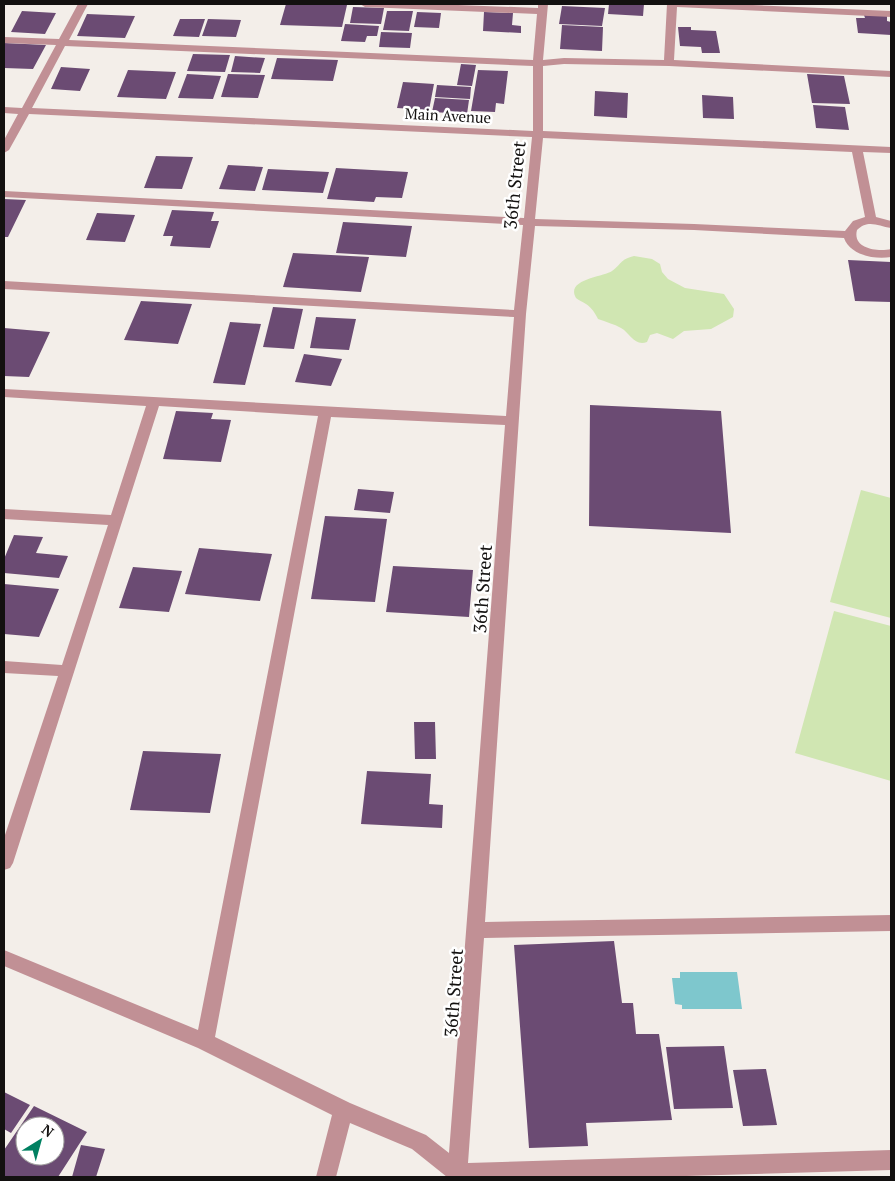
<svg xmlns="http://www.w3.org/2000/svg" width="895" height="1181" font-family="'PT Serif',serif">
<rect width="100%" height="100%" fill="#f3eee9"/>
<!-- green -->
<path fill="#d0e6b2" d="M634,256L652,259L660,264L662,272L668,279L685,288L724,294L734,309L733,317L711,329L684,331L673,339L657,333L650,335L647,342C635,347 630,333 621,328C614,324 606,322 598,319C595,313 592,308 586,304C583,302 578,300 576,298C565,279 604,277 612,271C622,264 619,260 634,256Z
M861,490L891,498V618L830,602Z
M834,611L891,626V781L795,753Z"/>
<!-- water -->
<path fill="#7ec7cd" d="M680,972H737L742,1009H682V1005L675,1004L672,978H680Z"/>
<!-- building -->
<path fill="#6b4b73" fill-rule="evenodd" d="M286,4H303L347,5L342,27L280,25Z
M609,4H644L643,16L608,14Z
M562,6L605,8L602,26L559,24Z
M353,7L384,8L381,24L350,23Z
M22,11L56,13L45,34L11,32Z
M387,11H413L409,31L383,30Z
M417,12L441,13L439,28L414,27Z
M484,12L513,13L512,25L521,26V33L483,31Z
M87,14L135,16L125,38L77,36Z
M864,15L887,16V21L891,22V35L858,33L856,18H865Z
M180,19H205L199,37L173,36Z
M208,19L241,20L236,37L202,36Z
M345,24L379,26L377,36H367L365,42L341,41Z
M562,25L603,27L602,51L560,49Z
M678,27H691V30L716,31L720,53H702L701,47L680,46Z
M381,32L412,33L410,48L379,47Z
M4,43L46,45L33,69L4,68Z
M193,54L230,55L225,72L187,71Z
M235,56L265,58L260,73L231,72Z
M277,58L338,60L333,81L271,79Z
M461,64L476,65L472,86L457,85Z
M61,67L90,69L80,91L51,89Z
M128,70L176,72L166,99L117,97Z
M478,70L508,71L504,104L496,103L495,112L471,111Z
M187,74L221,76L213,99L178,98Z
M228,74L265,75L258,98L221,97Z
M807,74L844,76L850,104L812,103Z
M403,82L434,84L429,110L397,108Z
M437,85L471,87L470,99L435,97Z
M595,91L628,93L627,118L594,116Z
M702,95L733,97L734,119L703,118Z
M435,98L469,100L467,114L432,112Z
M813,105L845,107L849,130L816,128Z
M156,156L193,157L182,189L144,188Z
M228,165L263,167L255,191L219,189Z
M336,168L408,172L402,198L376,197L374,202L327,199Z
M268,169L329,172L323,193L262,190Z
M4,199L26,200L8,237H4Z
M172,210L214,212L211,221H219L210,248L170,246L173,236H163Z
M97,213L135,215L125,242L86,240Z
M343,222L412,226L406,257L336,253Z
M293,253L369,257L361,292L283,287Z
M848,260L891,262V302L855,301Z
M141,301L192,304L178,344L124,340Z
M273,307L303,309L294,349L263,347Z
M316,317L356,319L349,350L310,348Z
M230,322L261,324L245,385L213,383Z
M4,328L50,332L29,377L4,376Z
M304,354L342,359L331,386L295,382Z
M590,405L721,411L731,533L589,526Z
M176,411L213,413L211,419L231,420L221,462L163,459Z
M358,489L394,492L390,513L354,510Z
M325,516L387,519L375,602L311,599Z
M14,535L43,537L36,553L68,556L59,578L4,573V559Z
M199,548L272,554L260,601L185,594Z
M393,566L473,570L469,617L386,612Z
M133,567L182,571L169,612L119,608Z
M4,584L59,589L39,637L4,634Z
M414,722H435L436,759H415Z
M143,751L221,754L210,813L130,810Z
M367,771L431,774L429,804L443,805L442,828L361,824Z
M614,941L622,1003H633L636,1034H659L672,1120L586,1123L588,1146L529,1148L514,945Z
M724,1046L733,1108L674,1109L666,1047Z
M766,1069L777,1125L743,1126L733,1070Z
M4,1092L30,1105L11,1133L4,1129Z
M34,1106L87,1132L58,1177H4V1150ZM25,1126H55V1156H25Z
M81,1145L105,1149L96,1177H72Z"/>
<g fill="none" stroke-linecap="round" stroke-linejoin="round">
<!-- street -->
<path fill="#c19095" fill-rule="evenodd" d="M78,4H88L69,40L533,60L537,14L365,7L360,4H432L538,8V4H548L543,60L564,58L664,60L667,4H730L891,11V17L677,7L674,60L891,71V77L669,66L564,64L543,66V131L891,147V153L863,152L876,217L891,221V228C878,226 868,219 857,230C852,249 878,252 891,249V257C875,260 850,255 844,238L694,230L535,226L526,314L485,922L891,915V931L484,938L468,1163L891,1150V1170L652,1177H447L412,1149L350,1123L336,1177H316L332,1115L198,1048L4,966V950L198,1030L318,416L159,406L13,863L10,868L4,870V838L58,676L4,673V661L62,665L108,525L4,519V509L111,515L146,406L4,397V389L506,416L514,317L4,289V281L514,310L523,225L4,197V191L524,218L532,137L29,114L9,150L4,153V140L18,114L4,113V107L22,108L56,45L4,43V37L59,39ZM65,46L533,66V131L32,108ZM543,138L852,152L865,217L853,221L845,231L694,224L535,219ZM331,417L505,425L449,1153L426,1135L350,1103L215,1037Z"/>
</g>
<g text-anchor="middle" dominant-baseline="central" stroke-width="5" stroke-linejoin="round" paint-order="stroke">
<!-- far-street labels -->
<g font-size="15" fill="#131110" stroke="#fff">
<text transform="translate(448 115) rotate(3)">Main Avenue</text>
</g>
<!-- street labels -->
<g font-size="18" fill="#131110" stroke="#fff">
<text transform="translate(514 185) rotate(-84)">36th Street</text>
<text transform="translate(482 589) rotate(-86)">36th Street</text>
<text transform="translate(453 993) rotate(-86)">36th Street</text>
</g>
</g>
<!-- border -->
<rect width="895" height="1181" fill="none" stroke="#131110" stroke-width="10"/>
<!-- north arrow -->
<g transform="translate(40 1141) rotate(37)"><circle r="24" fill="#ffffff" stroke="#a1a09f"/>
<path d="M0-4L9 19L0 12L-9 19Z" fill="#008061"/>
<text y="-8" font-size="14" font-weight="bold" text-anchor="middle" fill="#131110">N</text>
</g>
</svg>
